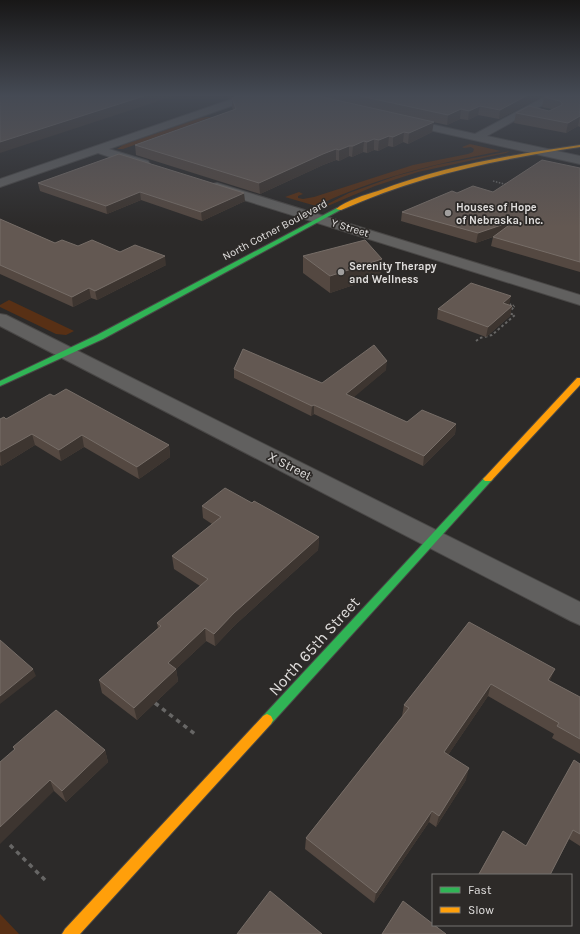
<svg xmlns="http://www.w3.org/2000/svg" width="580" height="934" font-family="Karla,sans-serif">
<rect width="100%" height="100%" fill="#2c2a29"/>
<!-- green -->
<path fill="#583015" d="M207,117H212L123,149H117L123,145L200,118Z
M470,144L501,151C434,164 378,177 316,206L285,197L299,192L303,194L298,196V198L303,199L314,197L413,165L468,154L473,152L474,149L471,147L464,148L462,147Z
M510,151L506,153L418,172L375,186L330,205L320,208L349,193L396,176L437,165Z
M9,300L74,331L66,335L56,334L0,307V305Z
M0,914L19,934H0Z"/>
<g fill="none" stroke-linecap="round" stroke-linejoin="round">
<defs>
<path id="street" d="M241,96H256L254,98L109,149L148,161L150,164L148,167H140L98,153L0,187V179Z
M546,96H559L487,136L580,156V164L403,124L398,121L403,118L475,134Z
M217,183L580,295V305L212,190L211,187L212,184Z
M0,314L6,315L580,602V625L571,621L0,326Z"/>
<path id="fast" d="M337,208L342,209L103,339L0,386V381L97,335Z
M488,476L493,479L491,481L271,724L267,726L263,724L261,720L263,716L485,477Z"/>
<path id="slow" d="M580,145V147C495,160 420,175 341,210L336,209C347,200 365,195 378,191C443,166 511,155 580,145Z
M577,378H580V385L491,481H485L483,479L485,477Z
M267,714L271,716L273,720L271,724L80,934H62L65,929L263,716Z"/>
</defs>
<!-- street casing -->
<use href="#street" stroke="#494746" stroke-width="2"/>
<!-- fast casing -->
<use href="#fast" stroke="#494746" stroke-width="2"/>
<!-- slow casing -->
<use href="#slow" stroke="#494746" stroke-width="2"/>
<!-- path-far2 -->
<path stroke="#676665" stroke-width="1.5" stroke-dasharray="1.5 1.5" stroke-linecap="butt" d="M493,181L508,185
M507,303L515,306L514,307"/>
<!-- path-far1 -->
<path stroke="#676665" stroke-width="2" stroke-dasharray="2.5 2.5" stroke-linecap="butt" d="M476,341L480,338L492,335L515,315L508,313L515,306"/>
<!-- path -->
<path stroke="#676665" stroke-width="3.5" stroke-dasharray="4.5 4.5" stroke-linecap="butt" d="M155,703L195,734
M10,845L48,883"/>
<!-- street -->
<use href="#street" fill="#61605f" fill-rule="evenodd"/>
<!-- fast -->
<use href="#fast" fill="#30b455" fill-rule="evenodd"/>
<!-- slow -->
<use href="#slow" fill="#ff9f0a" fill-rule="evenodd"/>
</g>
<!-- wall -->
<path fill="#544841" d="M228,96H542L499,119L478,115L468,120L460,119L447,125L433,122L432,132L408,144L403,142L393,147L388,146L378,151L374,150L367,153L363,152L352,157L349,156L339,161L336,160L323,165L260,194L136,155L135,145L233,110L232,107V98L235,97L229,99Z
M580,96V127L578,126L566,133L514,123L516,113L549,111L552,109L542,107L544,97Z
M580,168V272L491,246L493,237L476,243L401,221L402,212L457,193L493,192Z
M38,183L245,201L202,221L141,200L107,214L40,191Z
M0,219L55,243L120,252L166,265L97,300L91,298L73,307L0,274Z
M303,256L382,259L380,276L330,293L303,273Z
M509,305L512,306L510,316L486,337L437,319L438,309Z
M234,369L322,383L386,370L353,397L407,422L456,424L455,434L423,466L314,414L311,416L234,378Z
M54,396L169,445L170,457L139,479L84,447L61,461L35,445L1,466L0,465V419H6Z
M252,503L319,537L318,550L235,625L215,646L206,641L176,669L178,681L137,720L102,693L99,680L158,628L157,623L200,586L174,569L172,556L212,524L203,518L202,506Z
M469,622L550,681L580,697V754L552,738L554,734L488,696L448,755L466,780L436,827L429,822L374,903L305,849L306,838L402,716L404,705Z
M13,747L105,750L108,762L66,802L54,791L14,749Z
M580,764V846L569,839L550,875H478L503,831L526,846Z"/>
<!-- shaded-wall -->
<path fill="#3d3530" d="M144,96H174L0,153V142Z
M229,96H236L229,99Z
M526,96H542L499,119L500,110Z
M480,106L478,115L468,120L469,111Z
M461,109L460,119L447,125L448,115Z
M580,116L578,126L566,133L568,123Z
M434,122L432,132L408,144L409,133Z
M404,132L403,142L393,147V137Z
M389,136L388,146L378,151L379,140Z
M374,139V150L367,153V142Z
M364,141L363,152L352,157L353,146Z
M349,146V156L339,161V150Z
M336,149V160L323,165L260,194L259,183L323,154Z
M140,192L141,200L107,214L106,206Z
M244,193L245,201L202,221L201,212Z
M516,220L514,229L476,243L478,233Z
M165,256L166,265L97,300L95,291Z
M382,259L380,276L330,293V276Z
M89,288L91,298L73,307L72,297Z
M511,296L509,306L503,303Z
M512,306L510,316L486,337L488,327Z
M387,361L386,370L346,404V394Z
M314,405V414L311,416L312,406Z
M456,424L455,434L423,466L424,456Z
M32,434L35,445L1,466L0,452Z
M82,435L84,447L61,461L59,450Z
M169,445L170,457L139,479L137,467Z
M319,537L318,550L235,625L215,646L214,634L234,613Z
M205,628L206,641L176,669L178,681L137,720L134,708L168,663Z
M33,669L36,676L0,704V696Z
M555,669L550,681L548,680Z
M491,684L488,696L442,764L444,752Z
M105,750L108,762L66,802L62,791Z
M469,768L466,780L436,827L439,816Z
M50,780L54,791L0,844V827Z
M432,811L429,822L374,903L376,893Z"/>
<!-- building -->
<path fill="#635852" stroke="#766d67" d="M0,96H144L0,142Z
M236,96H318L434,122L409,133L404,132L393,137L389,136L379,140L374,139L367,142L364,141L353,146H349L339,150L336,149L323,154L259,183L135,145L236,109L232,98Z
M360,96H526L500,110L480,106L469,111L461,109L448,115Z
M547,96H580V116L568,123L516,113L529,106L549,111L562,105V103L560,101L544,97Z
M119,154L244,193L201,212L140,192L106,206L38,183Z
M542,160L580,168V262L493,237L516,220L478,233L402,212L452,191L457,193L473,186L493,192Z
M0,219L55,243L62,240L78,246L92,240L120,252L135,245L165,256L95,291L89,288L72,297L0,265Z
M365,240L382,259L330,276L303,256Z
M471,283L511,296L503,303L512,306L488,327L438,309Z
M374,345L387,361L346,394L407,422L422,410L456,424L424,456L314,405L312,406L234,369L243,349L322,383Z
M66,389L169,445L137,467L82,435L59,450L32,434L0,452V419L4,417L6,419L50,394L54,396Z
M225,488L252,503L254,501L319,537L234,613L214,634L205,628L168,663L176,669L134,708L99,680L161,626L157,623L208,579L172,556L221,517L202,506Z
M469,622L555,669L548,680L580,697V739L557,726L559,723L491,684L444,752L469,768L439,816L432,811L376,893L306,838L409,708L404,705Z
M0,640L33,669L0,696Z
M56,710L105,750L62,791L50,780L0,827V762L15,749L13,747Z
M574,760L580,764V834L573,830L550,875H480L479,874L503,831L526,846Z
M270,891L322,934H237Z
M403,901L433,924V925H434L446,934H382Z"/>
<!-- sky -->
<linearGradient id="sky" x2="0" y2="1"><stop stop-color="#181717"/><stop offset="0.42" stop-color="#454a54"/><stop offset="1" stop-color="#454a54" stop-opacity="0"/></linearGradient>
<rect width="580" height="227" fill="url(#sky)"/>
<!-- markers -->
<g fill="#a19f9e" stroke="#2d2a28" stroke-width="1.5">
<circle cx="448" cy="213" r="4"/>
<circle cx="341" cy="272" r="4"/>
</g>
<g text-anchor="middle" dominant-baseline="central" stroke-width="3.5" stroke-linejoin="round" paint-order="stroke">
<!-- far-poi labels -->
<g font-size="11" font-weight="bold" fill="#e0dedd" stroke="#2d2a28" text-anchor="start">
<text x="456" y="207">Houses of Hope<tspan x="456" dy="13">of Nebraska, Inc.</tspan></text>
<text x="349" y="266">Serenity Therapy<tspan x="349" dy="13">and Wellness</tspan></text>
</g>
<!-- far-street labels -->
<g font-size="11" fill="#e0dedd" stroke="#2d2a28">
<text transform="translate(350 228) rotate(17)">Y Street</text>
<text transform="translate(275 230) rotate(-28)">North Cotner Boulevard</text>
</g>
<!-- street labels -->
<g font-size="13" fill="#e0dedd" stroke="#2d2a28">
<text transform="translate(290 466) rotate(27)">X Street</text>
</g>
<!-- near-street labels -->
<g font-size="16" fill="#e0dedd" stroke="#2d2a28">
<text transform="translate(314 646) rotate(-48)">North 65th Street</text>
</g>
</g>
<!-- legend -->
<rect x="432" y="874" width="140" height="52" fill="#2d2a28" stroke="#757270"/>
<rect x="440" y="887" width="20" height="6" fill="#30b455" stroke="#757270"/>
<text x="468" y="894" font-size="12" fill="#e0dedd">Fast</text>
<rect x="440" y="907" width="20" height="6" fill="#ff9f0a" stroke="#757270"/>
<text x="468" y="914" font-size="12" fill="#e0dedd">Slow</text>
</svg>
